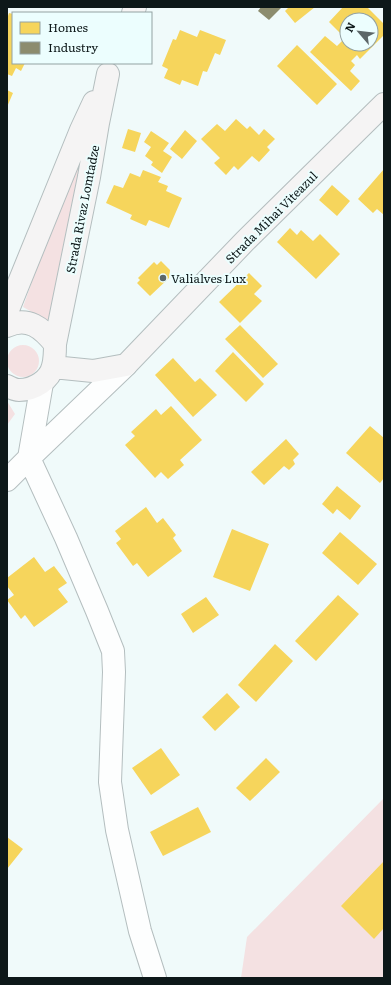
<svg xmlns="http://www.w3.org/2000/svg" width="391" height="985" font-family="Literata,serif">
<rect width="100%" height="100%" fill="#f0fafa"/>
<!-- green -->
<path fill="#f4e1e2" d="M74,162L80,163L48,321L23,307Z
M7 361a16 16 0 1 1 32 0a16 16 0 1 1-32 0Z
M7,401L15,414L7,425Z
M384,798V978H241L247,937Z"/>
<!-- homes -->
<path fill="#f6d55c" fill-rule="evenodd" d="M289,7H315L295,23L285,11Z
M343,7H367L384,24V35L360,59L357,55L351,61L355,65L350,71L360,81L351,91L310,52L325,36L337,46L345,38L329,22ZM347,20H371V44H347Z
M9,13L13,14V63H25L21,71L16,68L12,76L7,74V19Z
M180,30L197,37L200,30L226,40L220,55L215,53L207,72L203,71L198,86L182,80L180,85L164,78L168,69L162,66L173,39L176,40Z
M297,45L337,84L317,105L277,66Z
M7,90L13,93L7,107Z
M236,119L247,129L250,126L259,135L264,129L275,139L267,147L270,150L259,162L252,156L238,170L234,166L226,175L214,163L220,158L201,139L217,124L225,131Z
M128,129L141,133L135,152L122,148Z
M185,130L197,141L182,159L170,149Z
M151,131L169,143L163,151L172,157L162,173L151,165L153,162L145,156L151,147L144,142Z
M384,169V215L377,209L373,213L358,199Z
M143,170L161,177L158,182L168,186L166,191L182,198L169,228L149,220L146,226L130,219L132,215L106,203L114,185L123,188L130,173L140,177Z
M332,185L350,201L337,216L319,200Z
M290,228L297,235L301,230L313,241L320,234L340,254L316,279L277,242Z
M161,261L170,270L169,278L150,296L137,283L140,280L138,278L154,262L157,265Z
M249,273L262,286L254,294L262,301L240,323L219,302Z
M240,325L278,364L263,378L225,339Z
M233,352L264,384L246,402L215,371Z
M173,358L195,382L200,378L217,395L193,417L155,375Z
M171,406L202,440L180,460L184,465L168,479L161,472L155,478L125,445L135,436L131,432L156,409L161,415Z
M370,426L384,438V478L380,483L346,453Z
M286,439L299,454L293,460L295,464L289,470L284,466L264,485L251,472Z
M337,486L361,506L350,520L337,509L333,514L322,504Z
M146,507L157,523L163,518L176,535L173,538L182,551L148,577L137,563L133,566L116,543L121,539L115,531Z
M232,529L269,544L250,591L213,577Z
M340,532L377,564L358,585L322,553Z
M34,557L45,572L54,566L67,583L58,589L68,602L34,627L25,615L21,619L7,600L14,595L7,586V578Z
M338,595L359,614L316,661L295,641Z
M206,597L219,615L193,633L181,614Z
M275,644L293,661L256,702L238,685Z
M227,693L240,707L215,731L202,717Z
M161,748L180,775L151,795L132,768Z
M266,758L280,772L250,801L236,788Z
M198,807L211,832L163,856L150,832Z
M7,837L23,849L7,869Z
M384,861V928L374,939L341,906Z"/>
<!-- industry -->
<path fill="#8c8c6e" d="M261,7H282L269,20L258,11Z"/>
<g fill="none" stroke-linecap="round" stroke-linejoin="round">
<defs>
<path id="street" d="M42,383L29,458L66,538L97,611L113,651L114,672L110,782L117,830L140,931L155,978
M7,480L29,458L126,365"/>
<path id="secondary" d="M133,13L135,7
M7,312L81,130L94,102
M7,326C28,316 42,328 55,344
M53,367L93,371L126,365L245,241L384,104
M7,386C11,388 15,390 19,390C34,390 50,380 53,366C55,359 55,351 55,344L89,177L98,123L108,74"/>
</defs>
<!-- street casing -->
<use href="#street" stroke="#b4bebf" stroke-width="24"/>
<!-- secondary casing -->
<use href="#secondary" stroke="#b4bebf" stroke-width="24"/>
<!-- street -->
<use href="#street" stroke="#fdfefe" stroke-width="22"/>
<!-- secondary -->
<use href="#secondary" stroke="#f5f4f4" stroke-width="22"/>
</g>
<!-- markers -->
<circle fill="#5c6768" stroke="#ecfefe" stroke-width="1.5" cx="163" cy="278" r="4"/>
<g text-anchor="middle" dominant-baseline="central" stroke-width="4" stroke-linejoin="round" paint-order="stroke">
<!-- street labels -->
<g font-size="12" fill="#0d1819" stroke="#ecfefe">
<text transform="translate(82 209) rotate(-79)">Strada Rivaz Lomtadze</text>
<text transform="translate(271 217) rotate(-45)">Strada Mihai Viteazul</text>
</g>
<!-- poi labels -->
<g font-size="12" fill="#0d1819" stroke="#ecfefe" text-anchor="start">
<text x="171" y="278">Valialves Lux</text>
</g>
</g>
<!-- border -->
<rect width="391" height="985" fill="none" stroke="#0d1819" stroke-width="16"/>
<!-- legend -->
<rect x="12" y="12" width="140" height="52" fill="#ecfefe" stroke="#93a2a2"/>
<rect x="20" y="22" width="20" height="12" fill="#f6d55c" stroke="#93a2a2"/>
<text x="48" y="32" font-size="12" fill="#0d1819">Homes</text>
<rect x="20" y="42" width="20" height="12" fill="#8c8c6e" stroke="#93a2a2"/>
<text x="48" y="52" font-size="12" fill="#0d1819">Industry</text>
<!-- north arrow -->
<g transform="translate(359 32) rotate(298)"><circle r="19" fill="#ecfefe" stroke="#93a2a2"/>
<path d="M0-3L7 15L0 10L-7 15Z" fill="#5c6768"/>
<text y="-6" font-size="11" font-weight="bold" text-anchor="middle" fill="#0d1819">N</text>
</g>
</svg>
